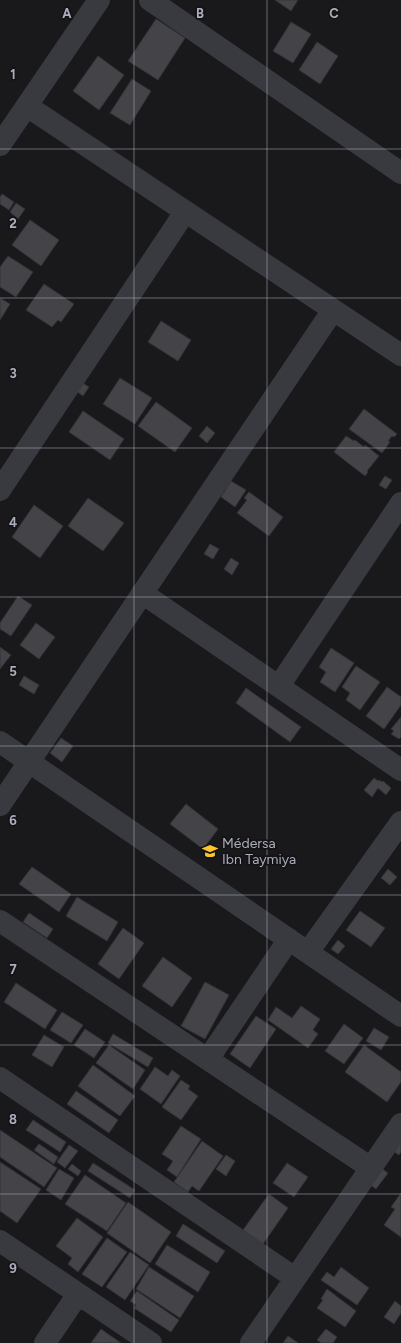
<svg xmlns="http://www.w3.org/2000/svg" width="401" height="1343" font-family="Figtree,sans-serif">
<rect width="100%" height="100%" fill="#19181b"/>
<!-- building -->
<path fill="#434348" stroke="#333237" d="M275,0H298L291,11Z
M156,19L185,38L158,80L128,61Z
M291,22L311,34L293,63L273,51Z
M317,42L338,56L320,84L299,70Z
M98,56L124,75L99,110L73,91Z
M132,79L151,91L130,125L110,113Z
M2,194L14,202L9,210L0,204V197Z
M16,203L25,209L18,219L10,212Z
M30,220L59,240L41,266L12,245Z
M8,256L33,272L16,297L0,287V267Z
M44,284L74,304L61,322L58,320L52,327L26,310Z
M0,298L10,304L0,320Z
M161,321L191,340L178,361L148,342Z
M120,378L152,398L135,424L103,404Z
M81,382L89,387L83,396L75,390Z
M156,402L192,428L175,452L138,426Z
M364,409L397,434L394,437L392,436L388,441L390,442L382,453L349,429Z
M83,411L124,439L110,460L69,432Z
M207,426L215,433L207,443L199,436Z
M346,436L354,441L355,440L364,447L365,445L379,456L367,471L368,472L365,476L334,452Z
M385,476L392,480L386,489L379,485Z
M231,481L246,490L235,507L221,497Z
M249,492L283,517L269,536L237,513L247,500L244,498Z
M88,498L124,523L103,551L68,526Z
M34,505L63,526L40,558L12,537Z
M210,544L219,549L213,559L204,554Z
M231,558L239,563L232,575L224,569Z
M18,596L32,605L11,636L0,629V623Z
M36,623L55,637L39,659L20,645Z
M0,647L11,655L0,669Z
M331,648L354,663L335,692L320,682L326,672L319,667Z
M356,666L380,682L360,710L346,700L350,693L342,687Z
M24,676L39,685L34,694L19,685Z
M387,687L401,697V705L384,729L366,716Z
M246,688L301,727L290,742L236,703Z
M401,717V737L399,739L391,734L394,731L391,729Z
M61,738L73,746L62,762L50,753Z
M374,778L378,781L379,780L382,782L383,781L391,788L386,795L378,788L372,797L364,790Z
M186,804L218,829L203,849L170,824Z
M32,867L71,894L59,912L19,884Z
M388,869L397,877L390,885L381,878Z
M77,897L118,922L107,941L66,916Z
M360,911L385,928L371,947L346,930Z
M29,913L53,929L47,938L23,922Z
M123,928L144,943L119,979L98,964Z
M338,940L345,946L338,954L331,949Z
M163,957L192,978L172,1007L142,986Z
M205,982L229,995L205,1039L181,1026Z
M16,983L57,1010L45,1029L4,1002Z
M301,1006L320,1019L313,1030L318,1034L308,1048L268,1020L276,1007L292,1018Z
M62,1012L83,1025L71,1043L50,1030Z
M256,1016L276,1029L250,1068L230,1054Z
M344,1024L363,1038L344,1064L325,1051Z
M374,1028L389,1037L381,1050L366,1041Z
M85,1029L105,1042L94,1058L74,1045Z
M113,1034L153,1058L148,1067L108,1043Z
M44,1035L64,1047L52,1067L32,1055Z
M109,1045L145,1070L133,1089L96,1063Z
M364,1045L401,1072V1082L387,1102L345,1072Z
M93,1065L135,1096L120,1116L78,1086Z
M155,1067L168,1076L172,1070L180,1076L161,1104L140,1089Z
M181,1080L190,1086L188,1089L198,1096L181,1120L162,1107Z
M76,1091L118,1120L109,1133L67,1104Z
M33,1120L66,1142L60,1152L26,1130Z
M181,1126L201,1139L177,1177L167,1170L173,1161L162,1154Z
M0,1130L57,1168L44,1187L0,1157Z
M401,1133V1152L399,1155L390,1149Z
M202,1141L223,1156L199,1191L192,1186L188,1192L174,1182Z
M39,1144L58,1157L54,1164L34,1150Z
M69,1145L78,1151L65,1168L57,1162Z
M226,1155L235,1161L226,1176L216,1169Z
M0,1162L41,1189L17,1223L0,1211Z
M93,1163L135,1190L130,1198L88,1171Z
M287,1163L308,1177L294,1197L273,1183Z
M72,1164L81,1171L78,1176L68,1169Z
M378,1166L388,1173L376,1189L366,1182Z
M59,1169L74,1178L61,1200L46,1190Z
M85,1175L126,1203L107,1231L65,1204Z
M401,1193V1237L384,1225L395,1209L391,1207Z
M269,1194L288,1208L263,1244L243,1230Z
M128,1202L171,1232L150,1263L107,1233Z
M77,1218L103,1237L78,1272L68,1264L72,1258L56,1246Z
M183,1224L225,1251L217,1263L176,1236Z
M107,1238L127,1252L102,1287L82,1274Z
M167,1245L210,1272L198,1292L155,1264Z
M130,1252L149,1265L125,1300L106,1287Z
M149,1267L194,1296L180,1318L136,1289Z
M341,1267L369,1288L357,1305L321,1280L327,1272L334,1277Z
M327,1289L356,1311L345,1327L317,1308L323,1300L321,1299Z
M137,1291L179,1320L171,1332L134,1308L136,1305L130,1301Z
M395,1301L401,1306V1313L394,1324L384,1317Z
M101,1329L121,1343H91Z
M326,1329L337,1337L333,1343H321L317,1340Z
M288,1336L298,1343H283Z"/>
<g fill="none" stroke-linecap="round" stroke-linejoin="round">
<!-- minor -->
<path stroke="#393a40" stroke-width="22" d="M150,0L401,173
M27,106L401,355
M0,145L99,0
M0,490L185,212
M142,593L401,770
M279,686L401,503
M0,742L401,1016
M0,805L333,310
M0,921L371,1168
M308,952L401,822
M208,1059L289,939
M0,1078L295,1278
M0,1241L151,1343
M45,1343L78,1294
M251,1343L401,1124"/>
</g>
<!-- grid -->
<path fill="none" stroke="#aaaebb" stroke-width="1" stroke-opacity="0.55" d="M134,0V1343M267,0V1343M0,149H401M0,298H401M0,448H401M0,597H401M0,746H401M0,895H401M0,1045H401M0,1194H401"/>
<!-- icons -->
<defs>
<symbol id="school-bare" viewBox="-9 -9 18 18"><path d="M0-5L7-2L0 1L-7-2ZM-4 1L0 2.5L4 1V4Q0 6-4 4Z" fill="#fec42d" stroke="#141316" stroke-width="2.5" paint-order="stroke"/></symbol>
</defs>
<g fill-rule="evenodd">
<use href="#school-bare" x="199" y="840" width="22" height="22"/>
</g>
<g text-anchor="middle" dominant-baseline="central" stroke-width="3.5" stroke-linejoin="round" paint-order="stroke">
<!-- poi labels -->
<g font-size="14" fill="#aaaebb" stroke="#141316" text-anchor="start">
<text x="222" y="843">Médersa<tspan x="222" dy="16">Ibn Taymiya</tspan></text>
</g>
</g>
<g font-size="13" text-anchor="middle" font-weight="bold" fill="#aaaebb" stroke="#141316" stroke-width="3.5" stroke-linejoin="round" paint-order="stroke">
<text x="67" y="18">A</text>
<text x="200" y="18">B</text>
<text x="334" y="18">C</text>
<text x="13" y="79">1</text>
<text x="13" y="228">2</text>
<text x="13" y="378">3</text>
<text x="13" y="527">4</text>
<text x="13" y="676">5</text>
<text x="13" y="825">6</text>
<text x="13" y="974">7</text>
<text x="13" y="1124">8</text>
<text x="13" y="1273">9</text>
</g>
</svg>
